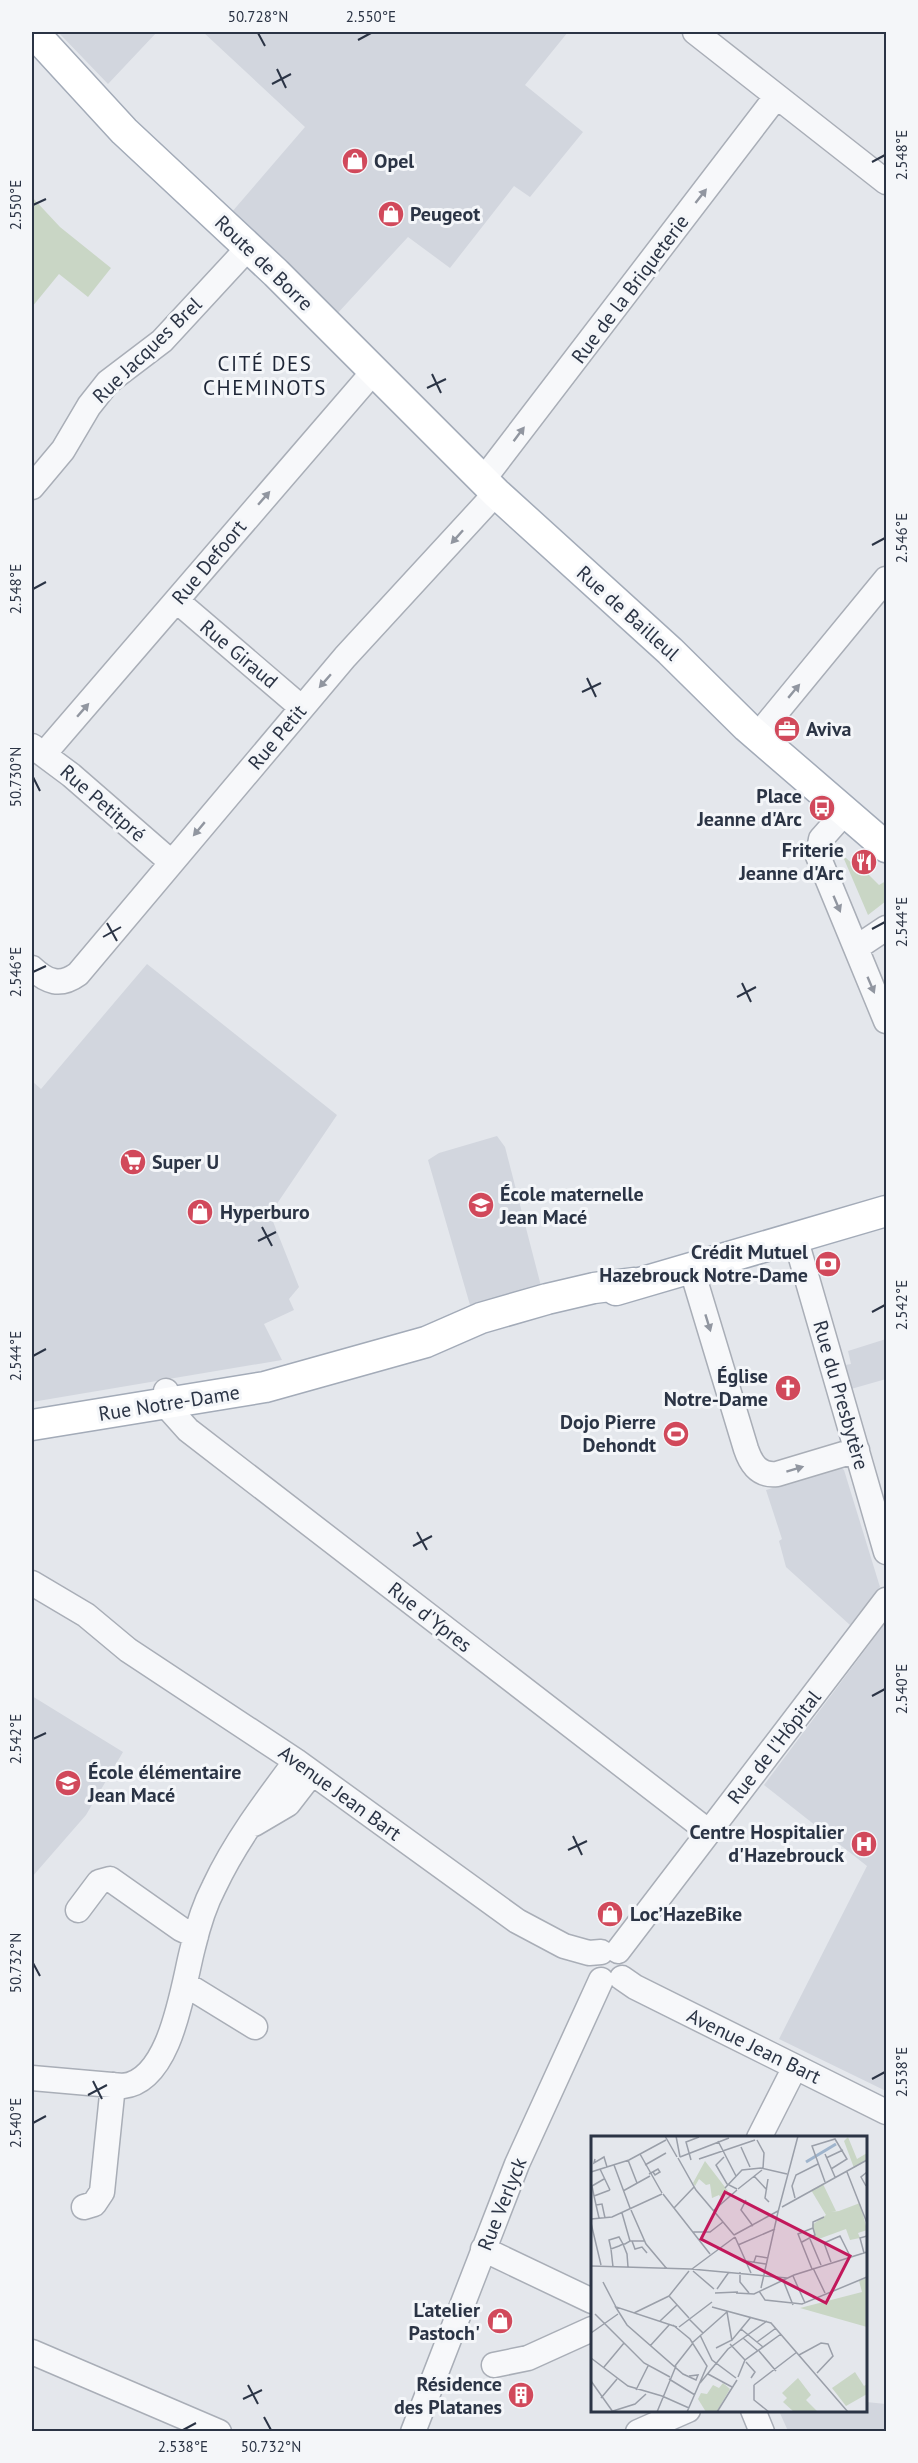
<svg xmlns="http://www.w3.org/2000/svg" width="918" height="2463" font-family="'PT Sans',sans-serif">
<rect width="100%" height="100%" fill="#e4e7ec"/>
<!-- built -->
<path fill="#d2d6de" d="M58,32H157L108,84Z
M203,32H568L525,85L583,132L530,197L514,186L450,268L408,237L336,315L231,213L305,127Z
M147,964L337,1115L270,1214L299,1287L289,1299L294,1310L264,1324L282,1360L32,1402V1081L41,1089Z
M497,1136L505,1147L541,1286L470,1305L428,1160L439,1153Z
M886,1339V1379L851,1389L845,1365L851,1364L848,1351Z
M840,1467L844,1470L880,1587L850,1625L786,1567L779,1541L782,1539L766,1490Z
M886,1622V2091L779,2039L867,1866L764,1785Z
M32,1696L123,1752L86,1815L32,1877Z
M866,2402L886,2404V2431H788L779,2411L866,2410Z"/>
<!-- green -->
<path fill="#c9d6c5" d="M32,197L60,227L111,268L88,297L59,274L32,307Z
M837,850L855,866L858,864L879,885L886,881V901L868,915L844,859L830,857L829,852Z"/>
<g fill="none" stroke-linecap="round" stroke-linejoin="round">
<defs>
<path id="minor" d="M695,32L886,182
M483,480L776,97
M32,487L63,450L89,406L108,382L162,341L249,247
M177,601L302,708
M757,736L886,579
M32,746L71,775L171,862
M44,754L374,371
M845,812L821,839L818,856L886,1021
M856,948L886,928
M32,968C47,982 60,987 78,974L345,657L496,493
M795,1237L886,1552
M691,1267L746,1449C751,1464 759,1476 777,1474L857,1450
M166,1391L171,1411L188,1430L709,1832
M32,1583L86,1615L128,1650L296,1761L517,1921L564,1946L589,1953L601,1952
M254,1824L288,1804L312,1773
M78,1910L99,1882L110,1879L181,1929L196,1936
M618,1951L886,1600
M622,1978L635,1987L886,2112
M185,1984L255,2027
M32,2078L123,2086C172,2081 183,1984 193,1947C198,1926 204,1906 214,1887C235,1842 266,1801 296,1761
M759,2138L795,2067
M84,2207L94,2204L102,2192L113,2085
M483,2249L592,2301
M32,2352L219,2432
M494,2365L528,2358L592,2329
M753,2410L762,2432
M413,2432L517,2164L601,1980
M638,2432L688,2410"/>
<path id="major" d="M33,32L124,131L276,273L496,493L670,651L747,727L886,847
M616,1290L886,1211
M32,1425L265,1387L426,1342L481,1318L547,1299L594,1288L634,1283"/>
</defs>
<!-- minor casing -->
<use href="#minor" stroke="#a9aeb7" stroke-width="27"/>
<!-- major casing -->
<use href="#major" stroke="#a3abb8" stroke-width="33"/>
<!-- minor -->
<use href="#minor" stroke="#f7f8fa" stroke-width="24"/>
<!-- major -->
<use href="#major" stroke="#fff" stroke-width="30"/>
</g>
<!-- one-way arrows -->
<defs><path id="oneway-solid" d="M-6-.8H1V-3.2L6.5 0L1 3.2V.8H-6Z" transform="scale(1.5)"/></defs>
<g fill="#9196a0">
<use href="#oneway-solid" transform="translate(701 196) rotate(-52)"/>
<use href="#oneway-solid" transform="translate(519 434) rotate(-53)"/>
<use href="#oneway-solid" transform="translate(264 498) rotate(-49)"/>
<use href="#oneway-solid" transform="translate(457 537) rotate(132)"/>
<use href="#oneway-solid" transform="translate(325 681) rotate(131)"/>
<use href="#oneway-solid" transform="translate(794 691) rotate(-50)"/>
<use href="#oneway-solid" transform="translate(83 710) rotate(-49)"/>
<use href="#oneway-solid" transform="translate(199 829) rotate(130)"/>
<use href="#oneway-solid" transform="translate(837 904) rotate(67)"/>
<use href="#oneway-solid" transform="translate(871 985) rotate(67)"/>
<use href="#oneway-solid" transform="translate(708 1323) rotate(73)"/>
<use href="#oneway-solid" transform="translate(795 1469) rotate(-17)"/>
</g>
<!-- ticks -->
<path fill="none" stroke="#2b3445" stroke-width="2" d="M258,33L265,46M358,40L371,33M277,69L286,88M272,84L291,74M872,162L885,155M33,205L46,199M432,374L441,393M427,388L446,379M872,545L885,538M33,589L46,582M587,678L596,697M582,692L601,683M33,777L40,791M107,923L117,941M872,929L885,922M103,937L121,927M33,972L46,966M742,983L751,1002M737,997L756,987M262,1227L272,1246M258,1241L276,1232M872,1312L885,1305M33,1356L46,1349M417,1532L427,1550M413,1546L432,1536M872,1696L885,1689M33,1739L46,1733M573,1836L582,1855M568,1850L587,1841M33,1963L40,1976M872,2079L885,2072M93,2081L102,2099M88,2095L107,2085M33,2123L46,2116M248,2385L258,2404M243,2399L262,2390M264,2417L271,2430M183,2430L196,2423"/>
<!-- icons -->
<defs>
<symbol id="shop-disc" viewBox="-11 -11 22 22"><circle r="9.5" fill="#d1495b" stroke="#f4f6f9"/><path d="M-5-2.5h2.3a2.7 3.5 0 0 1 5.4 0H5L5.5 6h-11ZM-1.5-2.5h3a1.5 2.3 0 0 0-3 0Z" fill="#fff"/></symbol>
<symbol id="office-disc" viewBox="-11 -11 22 22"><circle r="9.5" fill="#d1495b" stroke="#f4f6f9"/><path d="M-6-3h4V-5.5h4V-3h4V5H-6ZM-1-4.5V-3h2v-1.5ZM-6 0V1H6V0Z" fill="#fff"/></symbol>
<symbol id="bus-disc" viewBox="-11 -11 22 22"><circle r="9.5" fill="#d1495b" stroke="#f4f6f9"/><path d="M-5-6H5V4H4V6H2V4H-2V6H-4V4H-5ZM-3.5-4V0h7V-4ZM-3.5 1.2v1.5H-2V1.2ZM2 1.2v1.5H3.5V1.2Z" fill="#fff"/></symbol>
<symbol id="restaurant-disc" viewBox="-11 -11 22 22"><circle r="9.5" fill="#d1495b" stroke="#f4f6f9"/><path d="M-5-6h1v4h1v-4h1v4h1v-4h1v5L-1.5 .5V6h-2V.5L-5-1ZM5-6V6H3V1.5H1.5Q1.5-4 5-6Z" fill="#fff"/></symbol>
<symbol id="supermarket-disc" viewBox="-11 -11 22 22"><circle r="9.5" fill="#d1495b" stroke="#f4f6f9"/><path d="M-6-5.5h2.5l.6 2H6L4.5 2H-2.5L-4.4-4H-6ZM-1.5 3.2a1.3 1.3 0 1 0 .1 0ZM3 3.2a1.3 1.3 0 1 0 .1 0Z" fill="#fff"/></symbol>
<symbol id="school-disc" viewBox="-11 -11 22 22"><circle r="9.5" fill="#d1495b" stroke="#f4f6f9"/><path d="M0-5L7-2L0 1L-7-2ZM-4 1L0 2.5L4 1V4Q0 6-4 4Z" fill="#fff"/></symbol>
<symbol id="bank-disc" viewBox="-11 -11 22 22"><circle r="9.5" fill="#d1495b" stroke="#f4f6f9"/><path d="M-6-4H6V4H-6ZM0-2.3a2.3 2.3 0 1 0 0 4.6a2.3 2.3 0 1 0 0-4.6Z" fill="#fff"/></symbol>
<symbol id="church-disc" viewBox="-11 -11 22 22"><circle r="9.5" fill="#d1495b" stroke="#f4f6f9"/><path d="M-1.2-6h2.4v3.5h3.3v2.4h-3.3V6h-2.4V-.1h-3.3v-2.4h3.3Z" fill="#fff"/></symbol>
<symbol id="stadium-disc" viewBox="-11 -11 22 22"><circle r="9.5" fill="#d1495b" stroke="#f4f6f9"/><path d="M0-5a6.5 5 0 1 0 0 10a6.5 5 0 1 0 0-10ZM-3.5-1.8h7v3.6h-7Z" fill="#fff"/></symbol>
<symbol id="hospital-disc" viewBox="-11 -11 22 22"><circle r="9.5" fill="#d1495b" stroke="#f4f6f9"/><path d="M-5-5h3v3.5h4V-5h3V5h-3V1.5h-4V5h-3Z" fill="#fff"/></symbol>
<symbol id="building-disc" viewBox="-11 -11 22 22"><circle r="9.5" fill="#d1495b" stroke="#f4f6f9"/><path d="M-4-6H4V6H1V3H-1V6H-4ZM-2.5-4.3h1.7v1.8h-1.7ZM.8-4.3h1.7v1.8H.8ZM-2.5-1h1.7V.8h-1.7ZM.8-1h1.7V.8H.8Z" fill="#fff"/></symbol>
</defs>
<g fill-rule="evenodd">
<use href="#shop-disc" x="340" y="146" width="30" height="30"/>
<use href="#shop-disc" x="376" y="199" width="30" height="30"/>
<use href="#office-disc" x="772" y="714" width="30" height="30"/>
<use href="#bus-disc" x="807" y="793" width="30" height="30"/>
<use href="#restaurant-disc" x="849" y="847" width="30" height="30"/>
<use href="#supermarket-disc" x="118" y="1147" width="30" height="30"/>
<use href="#school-disc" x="466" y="1190" width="30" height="30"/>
<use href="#shop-disc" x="185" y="1197" width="30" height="30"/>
<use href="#bank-disc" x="813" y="1249" width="30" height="30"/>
<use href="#church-disc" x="773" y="1373" width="30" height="30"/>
<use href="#stadium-disc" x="661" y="1419" width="30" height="30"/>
<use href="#school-disc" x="53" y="1768" width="30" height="30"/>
<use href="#hospital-disc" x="849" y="1829" width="30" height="30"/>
<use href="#shop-disc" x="595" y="1899" width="30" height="30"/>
<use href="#shop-disc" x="485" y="2306" width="30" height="30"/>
<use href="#building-disc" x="506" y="2380" width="30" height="30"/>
</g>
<g text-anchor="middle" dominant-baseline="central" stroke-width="6" stroke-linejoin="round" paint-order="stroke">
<!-- poi labels -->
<g font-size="20" font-weight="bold" fill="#2b3445" stroke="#f4f6f9" text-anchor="start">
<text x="374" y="161">Opel</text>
<text x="410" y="214">Peugeot</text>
<text x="806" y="729">Aviva</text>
<text x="802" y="796" text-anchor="end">Place<tspan x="802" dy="23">Jeanne d'Arc</tspan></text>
<text x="844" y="850" text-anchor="end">Friterie<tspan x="844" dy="23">Jeanne d'Arc</tspan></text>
<text x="152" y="1162">Super U</text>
<text x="500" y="1194">École maternelle<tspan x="500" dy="23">Jean Macé</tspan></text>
<text x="220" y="1212">Hyperburo</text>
<text x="808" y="1252" text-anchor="end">Crédit Mutuel<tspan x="808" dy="23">Hazebrouck Notre-Dame</tspan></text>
<text x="768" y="1376" text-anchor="end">Église<tspan x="768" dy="23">Notre-Dame</tspan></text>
<text x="656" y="1422" text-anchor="end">Dojo Pierre<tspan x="656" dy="23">Dehondt</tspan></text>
<text x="88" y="1772">École élémentaire<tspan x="88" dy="23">Jean Macé</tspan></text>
<text x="844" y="1832" text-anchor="end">Centre Hospitalier<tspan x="844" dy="23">d'Hazebrouck</tspan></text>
<text x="630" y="1914">Loc’HazeBike</text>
<text x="480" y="2310" text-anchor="end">L'atelier<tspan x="480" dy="23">Pastoch'</tspan></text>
<text x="502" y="2384" text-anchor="end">Résidence<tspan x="502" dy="23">des Platanes</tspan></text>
</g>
<!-- street labels -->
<g font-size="20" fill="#2b3445" stroke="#f4f6f9">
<text transform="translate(264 263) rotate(44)">Route de Borre</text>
<text transform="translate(630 289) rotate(-53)">Rue de la Briqueterie</text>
<text transform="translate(147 350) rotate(-44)">Rue Jacques Brel</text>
<text transform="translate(209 562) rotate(-50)">Rue Defoort</text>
<text transform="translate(628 613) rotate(42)">Rue de Bailleul</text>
<text transform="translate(239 654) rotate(40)">Rue Giraud</text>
<text transform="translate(277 737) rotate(-50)">Rue Petit</text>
<text transform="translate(103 803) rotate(41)">Rue Petitpré</text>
<text transform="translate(841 1395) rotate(74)">Rue du Presbytère</text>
<text transform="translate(169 1403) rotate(-9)">Rue Notre-Dame</text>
<text transform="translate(430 1617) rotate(38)">Rue d'Ypres</text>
<text transform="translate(774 1747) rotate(-52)">Rue de l'Hôpital</text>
<text transform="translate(340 1793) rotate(36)">Avenue Jean Bart</text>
<text transform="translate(754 2046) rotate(26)">Avenue Jean Bart</text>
<text transform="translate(502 2204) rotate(-68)">Rue Verlyck</text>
</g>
<!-- neighbourhood labels -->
<g font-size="21" letter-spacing="1.5" fill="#1d2536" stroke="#f4f6f9">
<text x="265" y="363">CITÉ DES<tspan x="265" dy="24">CHEMINOTS</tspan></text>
</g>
</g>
<!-- overview -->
<g transform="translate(591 2136)">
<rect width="276" height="276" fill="#e4e7ec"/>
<path d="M257,1L266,23L276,17V23L263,32L253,5ZM114,25L137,55L131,63L128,59L121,62L119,48L115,49L108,43L104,50L102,47ZM232,48L245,75L240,76L248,75L269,67L276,94L267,97L269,102L259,104L255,93L225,104L221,89L235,79L220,54ZM276,142V191L209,172L271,156L268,145ZM264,236L273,250L276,248V258L255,270L241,252ZM207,242L220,259L215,264L227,276H203L192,266L196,262L191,257ZM132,247L139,253L126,275L115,276L107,263L110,257L116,258L122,249L128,252Z" fill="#c9d6c5"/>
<path fill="none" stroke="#9fb4cc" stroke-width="3" d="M215,26L245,8"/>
<path fill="none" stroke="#9a9fa9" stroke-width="1.5" d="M74,0L86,21M85,0L89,21M166,4L173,17L172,32M127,5L145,40M150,11L159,31M49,18L71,57M234,18L244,41M89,21L138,2M133,21L125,29L136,48L146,53M87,22L105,54L143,99M235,22L252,14M4,23L3,27L13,21L16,31M108,23L164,4M37,24L46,47M100,24L95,6L108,1M23,29L39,72M54,29L75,17M170,32L196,38M9,33L19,54M0,36L38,24L75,4M256,36L276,87M58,38L67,33L69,36L64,39L62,36M163,40L176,54M177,43L174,62L178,66M234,46L221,10L244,3L256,23L240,33M275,50L270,41L276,36M134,52L151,34L170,32M147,53L171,34M32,55L59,40M72,58L119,118M3,60L1,50L13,43M204,62L201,50L205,39L227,28M155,64L150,74L162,90M5,69L11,68L14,82M191,71L276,24M83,72L103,51M40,74L55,108L76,133M122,75L146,54M187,76L207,0M31,77L39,105M8,82L3,60L19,54M0,83L21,81L71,58M0,87L10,129M222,92V86L233,81M102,96H119L132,86M143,99L187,75M144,101L160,137M219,103L230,129M41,105L44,113L51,111L56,117M211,106L224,99L222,92M147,109L184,93M20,113L22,131M273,117L269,102L276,100M155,125L175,128M163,126L165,120L177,122M240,126L233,107L249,100L259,120M0,130L100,133M37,131L36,118L32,108L28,101L18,104L20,113L28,110L32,108H34L39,105H54M222,132L234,157M100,133L196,142M101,133L144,101M221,133L207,98L222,92M102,135L123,153M149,136V146L158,157M202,140L214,167M192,144L202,169M12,146L25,171L86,191M170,152L187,76M126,153L138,136M168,155L174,164L211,168L276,141M124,157L147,156M145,157L163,158L203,139L276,116M78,160L98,135M78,160L98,182M24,170L36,189L92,238L105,244L107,239L98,240M121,171L180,187L257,276M136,176L141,205M43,177L78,160M4,178L53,227L79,241M98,183L112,197M69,185L86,169M82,189L99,203L116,230L96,276M88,191L121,166M150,193L172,211M0,197L27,178M109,199L121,224L145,242M152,202L167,215M166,206L185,192M101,207L137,175M139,208L154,224M59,210L79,188M125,212L141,204L160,181M168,215L185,235M208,219L230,207L237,208L242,220L226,237M0,222L37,250L71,260M155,226L164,236L160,242M84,230L102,207M13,231L33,207M117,238L141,251M147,241L154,224L190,198M78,243L104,259M0,245L22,276M109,247L137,213L176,185M163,249L206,216M163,249V264L178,276M45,254L57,230M71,260L98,272M10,262L26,243M22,275L44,268L55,258M66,276L85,230M126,276L146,244"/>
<path fill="#c2185b" fill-opacity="0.15" stroke="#c2185b" stroke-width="3" d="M134,56L259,120L235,167L110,103Z"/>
<rect width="276" height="276" fill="none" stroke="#2b3445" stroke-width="3"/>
</g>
<!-- border -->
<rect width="918" height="2463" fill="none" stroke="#f4f6f9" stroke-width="66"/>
<rect x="33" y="33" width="852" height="2397" fill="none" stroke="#2b3445" stroke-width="2"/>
<g font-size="15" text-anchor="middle" fill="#2b3445">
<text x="258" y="22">50.728°N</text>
<text x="371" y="22">2.550°E</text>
<text transform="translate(902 155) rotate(-90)" y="5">2.548°E</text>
<text transform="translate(16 205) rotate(-90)" y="5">2.550°E</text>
<text transform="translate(902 538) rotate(-90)" y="5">2.546°E</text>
<text transform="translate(16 589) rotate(-90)" y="5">2.548°E</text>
<text transform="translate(16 777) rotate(-90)" y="5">50.730°N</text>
<text transform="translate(902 922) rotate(-90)" y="5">2.544°E</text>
<text transform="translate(16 972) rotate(-90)" y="5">2.546°E</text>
<text transform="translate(902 1305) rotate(-90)" y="5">2.542°E</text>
<text transform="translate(16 1356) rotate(-90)" y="5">2.544°E</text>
<text transform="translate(902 1689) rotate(-90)" y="5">2.540°E</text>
<text transform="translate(16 1739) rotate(-90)" y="5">2.542°E</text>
<text transform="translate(16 1963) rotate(-90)" y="5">50.732°N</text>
<text transform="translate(902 2072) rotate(-90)" y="5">2.538°E</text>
<text transform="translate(16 2123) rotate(-90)" y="5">2.540°E</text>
<text x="183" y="2452">2.538°E</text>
<text x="271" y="2452">50.732°N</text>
</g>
</svg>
